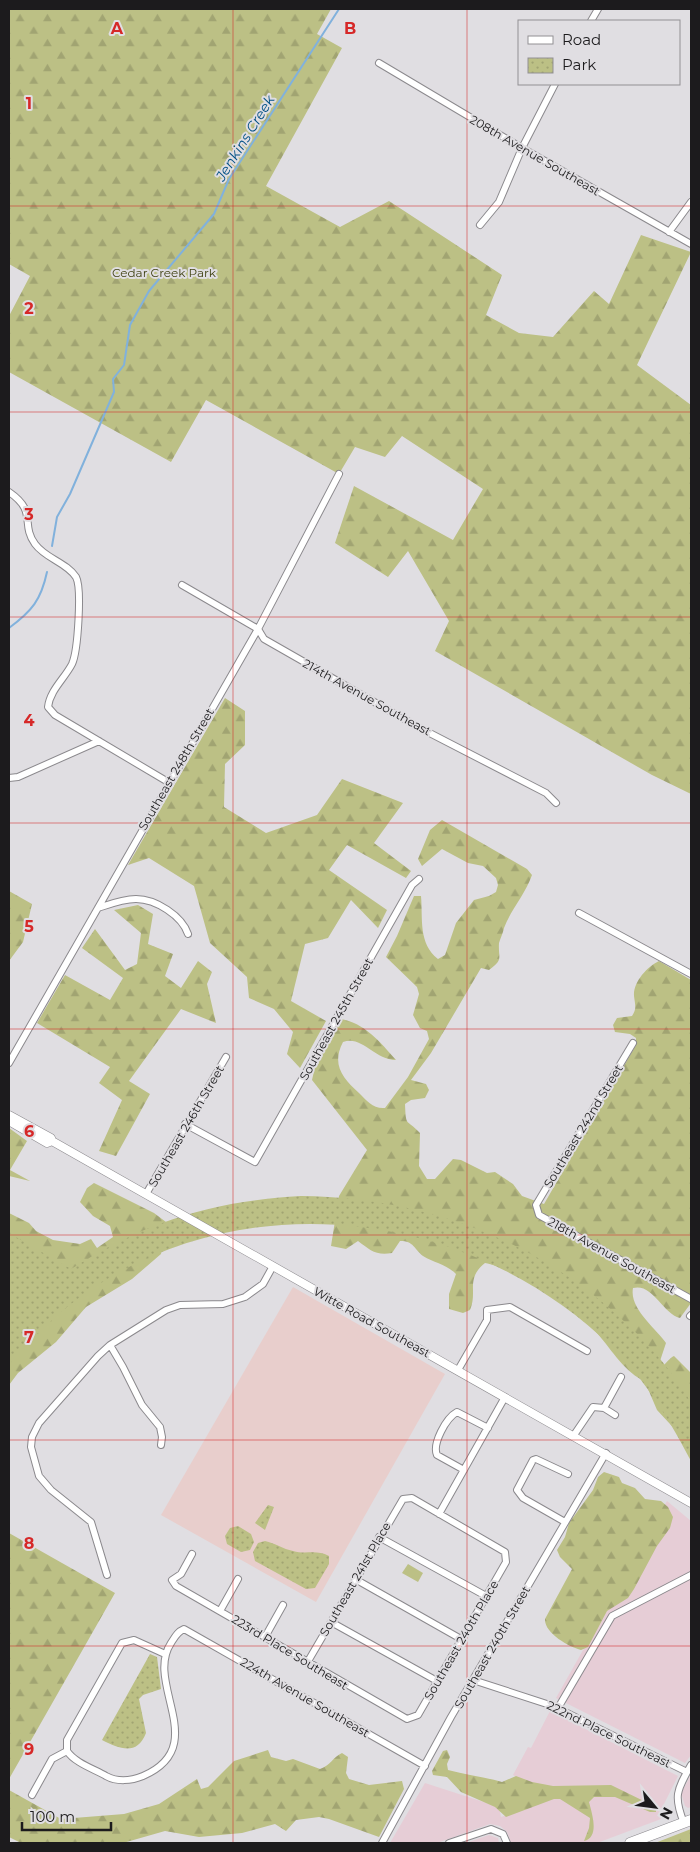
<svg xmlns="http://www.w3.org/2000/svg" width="700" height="1852" font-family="Montserrat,sans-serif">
<defs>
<pattern id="forest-firs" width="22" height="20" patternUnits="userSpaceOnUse" patternTransform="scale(1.25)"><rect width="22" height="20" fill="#bcc085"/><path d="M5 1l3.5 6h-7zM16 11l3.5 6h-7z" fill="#a1a472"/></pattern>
<pattern id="park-dots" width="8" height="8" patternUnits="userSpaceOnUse" patternTransform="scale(1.25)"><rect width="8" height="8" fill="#bcc085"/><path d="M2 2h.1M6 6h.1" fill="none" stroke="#a1a472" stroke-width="1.8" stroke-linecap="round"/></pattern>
</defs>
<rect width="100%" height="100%" fill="#e0dee2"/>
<!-- commercial -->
<path fill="#e6cdd6" d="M667,1501L691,1521V1755L685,1763L556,1698Z
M550,1711L678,1776L660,1812L661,1819L597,1843H511L507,1832L500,1826L490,1824L437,1843H390L425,1783L499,1807L501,1817L558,1796L586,1797L531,1785L513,1775L528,1747L531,1748Z
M691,1775V1807L688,1808L685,1806L681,1793Z
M489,1835L498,1838L499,1843H466Z"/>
<!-- education -->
<path fill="#e8cecc" d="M293,1287L445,1374L316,1602L161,1515Z"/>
<!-- forest -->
<path fill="url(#forest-firs)" d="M9,9H331L317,34L342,48L266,186L340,227L389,201L502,275L486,315L519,333L553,337L594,291L609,304L641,235L691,252L637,365L691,405V794L652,775L435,651L449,621L408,551L388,577L335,543L354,486L453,540L483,489L402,436L385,457L355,447L339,474L206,400L171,462L9,372V316L30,276L9,264Z
M225,698L245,711V745L225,764L224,807L266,833L317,815L342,779L403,803L374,843L411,871L406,878L347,845L329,870L387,910L378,928L351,900L328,938L305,944L291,1001L326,1021L300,1068L287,1054L293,1032L274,1009L249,998L247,977L210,943L194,886L149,858L128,865Z
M442,820L527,869L532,875C525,895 511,909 504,928C503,933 500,939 499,943C498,959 504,959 489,970L481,968L431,1053L411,1080L426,1084L429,1090L425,1098L411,1100L405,1104C406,1128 406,1118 420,1133L419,1166L427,1179H435L453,1159L461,1160L487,1173L495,1172L513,1184L522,1196L544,1204L636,1045V1038L630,1034L615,1032L613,1025L617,1018L632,1016C637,1008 635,1005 634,996C633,982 647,967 659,961L691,980V1303L680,1318C662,1313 653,1283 633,1288C629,1309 657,1329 666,1343L659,1364L642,1380C622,1369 610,1347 595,1331C575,1310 513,1267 485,1263C465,1279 478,1292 470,1310L463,1313L449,1309V1294L456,1274C446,1264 434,1263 423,1256C414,1249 414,1241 400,1241L392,1253C376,1256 370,1250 358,1241L346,1249L331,1246L339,1196L367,1150L312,1080L317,1058L340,1019C364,1022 381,1043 396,1060C373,1059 362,1035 343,1042C331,1065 343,1078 359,1093C367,1101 373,1109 385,1108L408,1077L429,1039L427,1031L420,1028L413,1015L419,994L417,987L386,957L397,936L414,896H421C423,919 418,943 438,959L445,955L456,923L474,900L489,896L496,892L498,885L496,878L483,866L468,863L442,849L422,866L418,859L430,830Z
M9,891L32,904L23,942L9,961Z
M138,905L153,914L148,944L173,954L165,976L181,988L198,961L212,972L207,984L216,1023L181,1009L129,1081L150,1094L116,1156L99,1151L122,1100L99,1083L110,1067L37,1023L65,975L110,1000L123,978L82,948L95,929L125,970L137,964L141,933L114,910Z
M9,1128L27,1141L10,1170L30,1181L9,1176Z
M94,1183L154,1213L166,1222L161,1254L132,1279L86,1307L56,1342L18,1373L9,1385V1213L29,1223L36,1231L53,1240L80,1244L91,1239L97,1248L113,1237L110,1226L93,1216L80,1202L87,1188Z
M674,1356L691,1373V1458L683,1438L657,1410L648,1389C649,1383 669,1357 674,1356Z
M604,1472L619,1477L622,1483L635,1488L645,1499L661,1501L668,1507L673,1517L670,1528L657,1546L634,1589L628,1598L607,1611L588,1647L581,1650C569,1647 544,1633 545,1619L572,1569L560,1557L557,1550L565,1537L569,1523L593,1490L598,1477Z
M9,1533L115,1593L9,1779Z
M268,1750L271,1757L286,1761L293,1759L320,1769C330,1766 333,1757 342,1753L348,1757L346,1773L349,1779L369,1785L402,1781L404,1789L379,1837L329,1819L319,1817L296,1820L286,1831L275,1824L242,1833L199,1837L165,1831L123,1843H21L9,1837V1790L61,1819L124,1814L159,1804L197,1779L201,1789L208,1787L234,1761Z
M447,1750L450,1757L447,1764L448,1770C466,1775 485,1777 502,1782L516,1776L532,1782L553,1786L611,1785L656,1807V1812H650L615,1797H594L589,1802C592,1814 600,1837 584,1841L589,1828L590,1818L560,1799H554L506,1817L495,1807L461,1792L447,1777L433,1775L432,1771L443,1751Z
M691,1829V1843H655Z"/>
<!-- park -->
<path fill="url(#park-dots)" d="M301,1196C431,1197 554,1246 644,1341C655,1352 687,1390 691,1404C695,1416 691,1448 691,1461C669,1419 646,1381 612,1347C444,1183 161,1177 9,1365V1233L71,1269C146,1221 213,1201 301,1196Z
M268,1505L274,1507L265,1530L255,1523Z
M238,1526L251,1534L254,1542L250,1550L241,1552L227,1544L225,1536L230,1528Z
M265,1541C275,1543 283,1549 293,1551C306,1555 316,1549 329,1556V1564L315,1588L306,1589L255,1561L253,1552L258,1543Z
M150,1654L157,1657L161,1689L143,1695L139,1699L146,1733C137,1756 120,1749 102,1740Z"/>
<!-- pitch -->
<path fill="#bcc085" d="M408,1564L423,1573L418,1582L402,1573Z"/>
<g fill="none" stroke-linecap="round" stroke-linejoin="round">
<!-- stream -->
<path stroke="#81b1dc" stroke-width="2" d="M52,546L57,517L70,494L114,392L113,379L124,365L130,325L149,291L214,214L229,179L339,9
M9,628C32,611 41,600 47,572"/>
<defs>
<path id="minor" d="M591,21L598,9
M379,63L522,148L691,244
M480,225L499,202L522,148L555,84
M669,232L691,202
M9,492C38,512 20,523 35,544C46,559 66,562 76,577C82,588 78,651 72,664C65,678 50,690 48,707L55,715L168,782
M182,585L258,629L264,639L418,727L546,793L556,803
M9,778L18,777L99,741
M98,908C110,904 123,899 136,899C156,899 182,916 188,934
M579,913L691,974
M633,1043L536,1205L539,1215L691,1299
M9,1063L258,629L339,474
M185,1124L255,1162L412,885L419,879
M146,1194L226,1057
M690,1316L691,1315
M110,1345L123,1367L142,1405L160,1427L162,1437L161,1445
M458,1370L487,1320V1310L510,1307L587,1351
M604,1408L621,1377
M574,1435L593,1407L604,1408L615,1415
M464,1470L437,1455C432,1444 446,1418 457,1412L488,1428
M439,1514L505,1397
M565,1522L523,1498L517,1490L533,1460L536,1459L568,1474
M379,1537L486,1596
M192,1554L181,1574L172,1580L176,1586L407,1719L418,1715L506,1562L505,1552L412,1498L403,1499L307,1663
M107,1575L91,1522L51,1490L39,1476L31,1447L32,1437L39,1423L98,1356L110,1345L166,1310L180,1305L223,1304L245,1297L263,1284L273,1266
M355,1579L461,1639
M220,1611L238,1579
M331,1622L437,1681
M265,1637L283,1605
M473,1680L553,1706L687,1772
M558,1708L612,1616L691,1575
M67,1751C75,1763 94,1769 106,1776C117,1782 131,1781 143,1776C212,1746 144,1684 171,1643C175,1637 177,1632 184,1629L425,1766
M67,1751V1740L122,1643L134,1640L165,1654
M32,1795L52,1759L67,1751
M684,1823C673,1796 677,1790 691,1765
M382,1843L451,1717L606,1453
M449,1843L491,1829L503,1834L507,1843"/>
<path id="tertiary" d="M9,1115L51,1138L52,1141L691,1503
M9,1121L47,1143L52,1141"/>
<path id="primary" d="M630,1843L691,1820"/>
</defs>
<!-- minor casing -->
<use href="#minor" stroke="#8b898d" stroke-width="8"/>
<!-- tertiary casing -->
<use href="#tertiary" stroke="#8b898d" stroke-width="9"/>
<!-- primary casing -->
<use href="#primary" stroke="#8b898d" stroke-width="11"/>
<!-- minor -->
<use href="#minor" stroke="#fff" stroke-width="6"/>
<!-- tertiary -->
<use href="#tertiary" stroke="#fff" stroke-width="8"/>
<!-- primary -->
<use href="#primary" stroke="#fff" stroke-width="10"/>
</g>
<!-- grid -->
<path fill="none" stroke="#d62828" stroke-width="1" stroke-opacity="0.55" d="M233,9V1843M467,9V1843M9,206H691M9,412H691M9,617H691M9,823H691M9,1029H691M9,1235H691M9,1440H691M9,1646H691"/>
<g text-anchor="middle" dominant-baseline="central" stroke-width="4" stroke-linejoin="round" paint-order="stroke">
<!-- street labels -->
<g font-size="12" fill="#1c1b1d" stroke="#e0dee2">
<text transform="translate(535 155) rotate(30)">208th Avenue Southeast</text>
<text transform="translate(367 697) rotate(29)">214th Avenue Southeast</text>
<text transform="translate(176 769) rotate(-60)">Southeast 248th Street</text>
<text transform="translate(336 1019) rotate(-61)">Southeast 245th Street</text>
<text transform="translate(186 1126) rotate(-60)">Southeast 246th Street</text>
<text transform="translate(583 1126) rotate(-59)">Southeast 242nd Street</text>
<text transform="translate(612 1255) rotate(29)">218th Avenue Southeast</text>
<text transform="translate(372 1322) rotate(29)">Witte Road Southeast</text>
<text transform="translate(355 1579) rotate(-60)">Southeast 241st Place</text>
<text transform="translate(461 1640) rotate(-60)">Southeast 240th Place</text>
<text transform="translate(492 1647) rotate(-60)">Southeast 240th Street</text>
<text transform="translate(290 1652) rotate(31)">223rd Place Southeast</text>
<text transform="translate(305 1697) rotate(30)">224th Avenue Southeast</text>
<text transform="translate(609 1734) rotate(26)">222nd Place Southeast</text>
</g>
<!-- park labels -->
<g font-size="12" fill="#414314" stroke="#e0dee2">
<text x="164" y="272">Cedar Creek Park</text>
</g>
<!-- water labels -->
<g font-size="14" font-style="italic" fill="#005085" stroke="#e0dee2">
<text transform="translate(245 138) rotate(-58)">Jenkins Creek</text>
</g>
</g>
<g font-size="16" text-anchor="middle" font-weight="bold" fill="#d62828" stroke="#e0dee2" stroke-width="4" stroke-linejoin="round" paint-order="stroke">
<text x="117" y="34">A</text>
<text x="350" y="34">B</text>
<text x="29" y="109">1</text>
<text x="29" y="314">2</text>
<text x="29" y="520">3</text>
<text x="29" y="726">4</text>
<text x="29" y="932">5</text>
<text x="29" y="1137">6</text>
<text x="29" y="1343">7</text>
<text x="29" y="1549">8</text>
<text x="29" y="1755">9</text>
</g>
<!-- border -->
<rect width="700" height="1852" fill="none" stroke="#1c1b1d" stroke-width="20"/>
<!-- legend -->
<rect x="518" y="20" width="162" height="65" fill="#e0dee2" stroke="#929093"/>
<rect x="528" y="36" width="25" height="8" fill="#ffffff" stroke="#929093"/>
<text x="562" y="45" font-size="15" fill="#1c1b1d">Road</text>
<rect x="528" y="58" width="25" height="15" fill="url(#park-dots)" stroke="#929093"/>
<text x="562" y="70" font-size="15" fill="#1c1b1d">Park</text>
<!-- north arrow -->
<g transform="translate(655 1807) rotate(119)" stroke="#e0dee2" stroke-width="4" paint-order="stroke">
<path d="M0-4L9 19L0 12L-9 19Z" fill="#1c1b1d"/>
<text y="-8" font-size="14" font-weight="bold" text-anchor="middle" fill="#1c1b1d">N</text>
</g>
<!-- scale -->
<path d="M22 1822v8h89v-8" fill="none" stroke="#1c1b1d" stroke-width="2.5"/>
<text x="30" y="1822" font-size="15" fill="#1c1b1d" stroke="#e0dee2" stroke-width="4" paint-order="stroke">100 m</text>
</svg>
